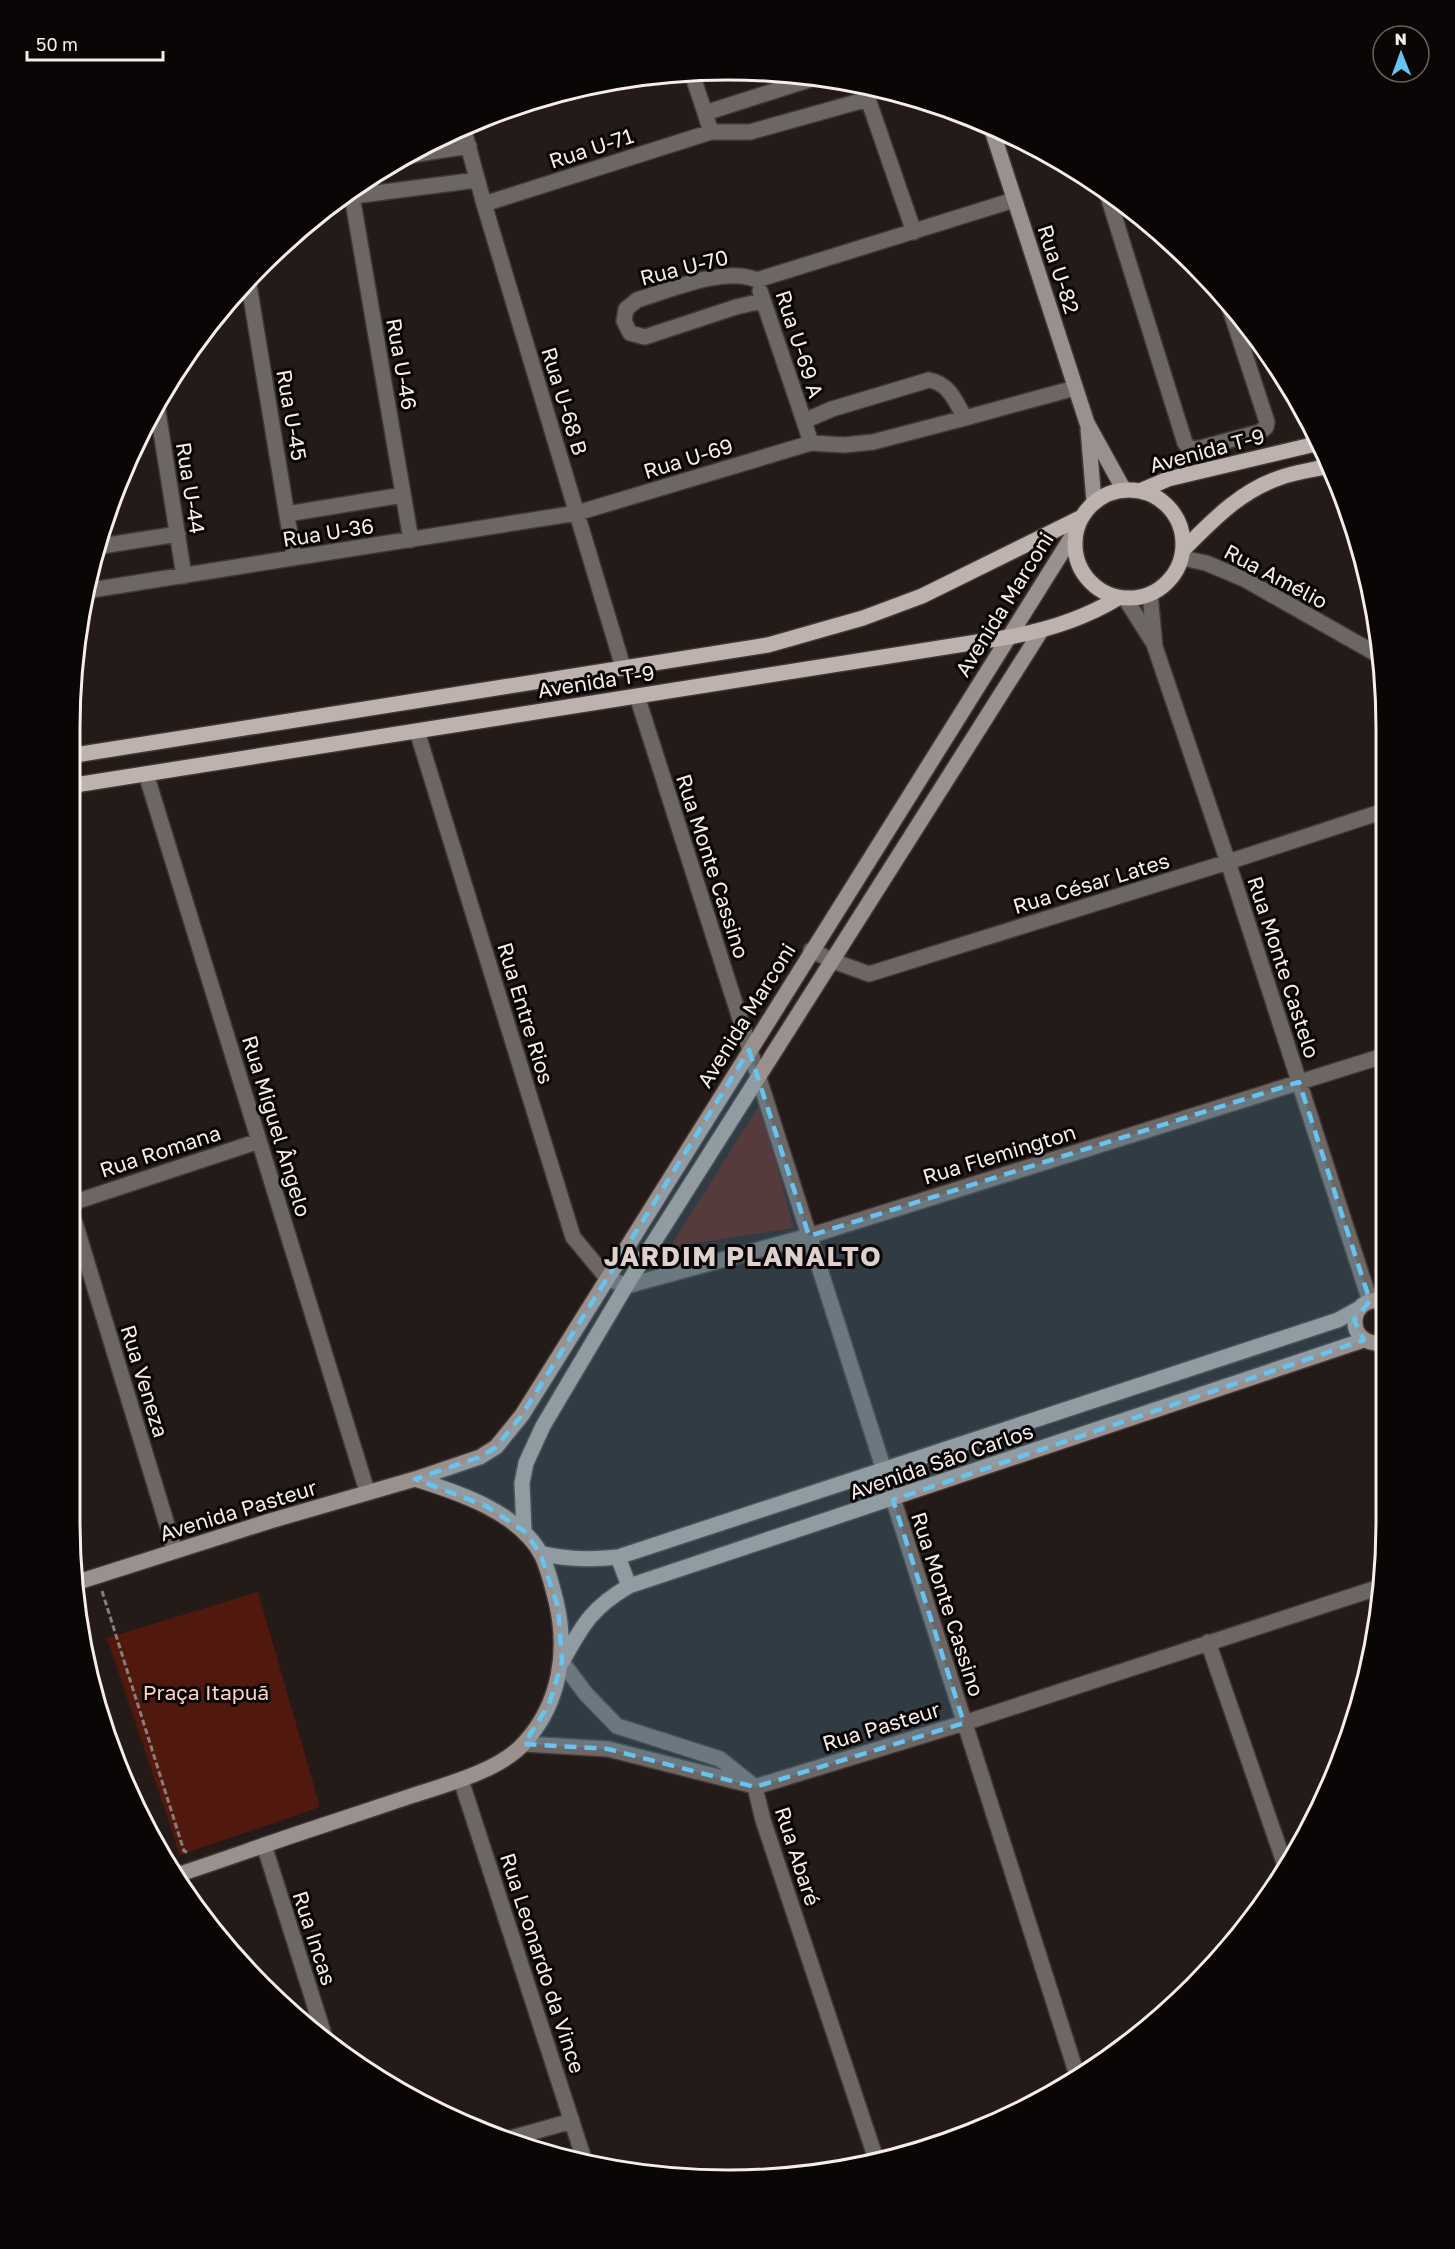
<svg xmlns="http://www.w3.org/2000/svg" width="1455" height="2249" font-family="'Golos Text',sans-serif">
<rect width="100%" height="100%" fill="#241a18"/>
<!-- green -->
<path fill="#51190e" d="M760,1104L794,1228L670,1247Z
M258,1592L320,1807L180,1855L107,1638Z"/>
<g fill="none" stroke-linecap="round" stroke-linejoin="round">
<defs>
<path id="street" d="M691,71L705,113
M821,76L705,113L711,132H750L868,99L862,86
M868,99L914,232
M463,127L484,204L623,667
M405,156L469,146
M1107,193L1185,443L1190,449L1200,448L1260,432L1266,427L1267,422L1228,303
M352,196L411,540
M338,198L477,180
M484,204L711,132
M248,279L294,558
M760,291L804,421
M762,301L736,307L645,337L630,333L624,321L626,309L637,300C671,290 724,266 757,280L1014,200
M929,380C950,384 955,401 965,418L873,442L844,445L811,443L804,421L832,409Z
M157,406L184,576
M965,418L1075,388
M287,514L403,495
M95,547L178,534
M1182,558L1206,563L1244,579L1380,656
M85,591L577,513L811,443
M1150,594L1155,647L1228,862L1370,1301
M1125,598L1154,644
M637,696L1078,2078
M417,731L573,1237L607,1278L626,1286L809,1236L1383,1056
M146,774L367,1491
M811,950L833,961L869,974L1228,862L1384,811
M75,1202L259,1141
M75,1223L175,1551
M1208,1642L1286,1868
M562,1662L586,1694L617,1726L720,1759L755,1787
M524,1744L608,1749L750,1785
M461,1780L584,2159
M755,1787L964,1723L1380,1587
M755,1787L763,1820L877,2162
M264,1845L327,2044
M504,2140L572,2121"/>
<path id="secondary" d="M991,127L1087,423L1124,490
M1088,429L1094,502
M1382,1343C1344,1346 1348,1295 1382,1301
M524,1531L522,1483L526,1463L543,1426L626,1286L1041,631
M540,1553C567,1560 591,1560 618,1557L1338,1320L1358,1309
M618,1557L629,1586
M75,1583L270,1521L415,1479L480,1457L496,1447L522,1415L1076,530
M562,1662C582,1626 591,1608 629,1586L1364,1340
M174,1876C223,1860 272,1842 321,1826C351,1816 381,1806 411,1796C445,1785 502,1770 525,1742C560,1703 568,1651 556,1601C552,1586 548,1568 541,1554C518,1512 457,1492 415,1479"/>
<path id="primary" d="M1075 544a54 54 0 1 1 108 0a54 54 0 1 1-108 0Z
M1140,491L1168,479L1320,443
M1183,550C1212,521 1239,492 1279,478C1295,472 1313,470 1329,466
M75,755L768,645L863,618L922,596L1080,518
M75,785L1009,637C1048,630 1085,618 1118,598"/>
</defs>
<!-- street casing -->
<use href="#street" stroke="#413836" stroke-width="18"/>
<!-- secondary casing -->
<use href="#secondary" stroke="#413836" stroke-width="18"/>
<!-- primary casing -->
<use href="#primary" stroke="#413836" stroke-width="18"/>
<!-- path -->
<path stroke="#877e7c" stroke-width="3" stroke-dasharray="6 3" stroke-linecap="butt" d="M102,1591L184,1851L189,1853"/>
<!-- street -->
<use href="#street" stroke="#6c6665" stroke-width="15"/>
<!-- secondary -->
<use href="#secondary" stroke="#9a918f" stroke-width="15"/>
<!-- primary -->
<use href="#primary" stroke="#beb2af" stroke-width="15"/>
</g>
<!-- marked area -->
<path fill="#67c4f0" fill-opacity="0.2" stroke="#67c4f0" stroke-width="4.5" stroke-dasharray="12 8" stroke-linejoin="round" d="M749,1050L809,1236L1299,1082L1370,1301L1354,1320L1364,1340L893,1500L964,1723L755,1787L608,1749L524,1744L549,1704L562,1662L558,1607L540,1553L524,1531L486,1506L415,1479L480,1457L496,1447L522,1415Z"/>
<g text-anchor="middle" dominant-baseline="central" stroke-width="6" stroke-linejoin="round" paint-order="stroke">
<!-- street labels -->
<g font-size="21" fill="#f4edeb" stroke="#0a0605">
<text transform="translate(591 148) rotate(-18)">Rua U-71</text>
<text transform="translate(684 267) rotate(-14)">Rua U-70</text>
<text transform="translate(1059 269) rotate(72)">Rua U-82</text>
<text transform="translate(800 344) rotate(72)">Rua U-69 A</text>
<text transform="translate(402 364) rotate(80)">Rua U-46</text>
<text transform="translate(565 401) rotate(73)">Rua U-68 B</text>
<text transform="translate(292 415) rotate(80)">Rua U-45</text>
<text transform="translate(1207 450) rotate(-15)">Avenida T-9</text>
<text transform="translate(688 458) rotate(-17)">Rua U-69</text>
<text transform="translate(191 488) rotate(81)">Rua U-44</text>
<text transform="translate(328 532) rotate(-9)">Rua U-36</text>
<text transform="translate(1276 576) rotate(28)">Rua Amélio</text>
<text transform="translate(1004 604) rotate(-58)">Avenida Marconi</text>
<text transform="translate(596 681) rotate(-9)">Avenida T-9</text>
<text transform="translate(713 866) rotate(72)">Rua Monte Cassino</text>
<text transform="translate(1091 883) rotate(-17)">Rua César Lates</text>
<text transform="translate(1284 967) rotate(72)">Rua Monte Castelo</text>
<text transform="translate(526 1013) rotate(73)">Rua Entre Rios</text>
<text transform="translate(746 1015) rotate(-58)">Avenida Marconi</text>
<text transform="translate(277 1126) rotate(73)">Rua Miguel Ângelo</text>
<text transform="translate(160 1151) rotate(-18)">Rua Romana</text>
<text transform="translate(999 1154) rotate(-17)">Rua Flemington</text>
<text transform="translate(145 1381) rotate(73)">Rua Veneza</text>
<text transform="translate(941 1461) rotate(-19)">Avenida São Carlos</text>
<text transform="translate(238 1510) rotate(-17)">Avenida Pasteur</text>
<text transform="translate(948 1604) rotate(72)">Rua Monte Cassino</text>
<text transform="translate(881 1726) rotate(-17)">Rua Pasteur</text>
<text transform="translate(798 1856) rotate(72)">Rua Abaré</text>
<text transform="translate(315 1938) rotate(72)">Rua Incas</text>
<text transform="translate(543 1963) rotate(72)">Rua Leonardo da Vince</text>
</g>
<!-- park labels -->
<g font-size="21" fill="#fad0c7" stroke="#0a0605">
<text x="206" y="1692">Praça Itapuã</text>
</g>
<!-- district labels -->
<g font-size="27" font-weight="bold" letter-spacing="1.5" fill="#ded0cd" stroke="#0a0605">
<text x="743" y="1256">JARDIM PLANALTO</text>
</g>
</g>
<!-- crop -->
<path d="M0 0H1455V2249H0ZM728 80H728A648 648 0 0 1 1376 728V1522A648 648 0 0 1 728 2170H728A648 648 0 0 1 80 1522V728A648 648 0 0 1 728 80Z" fill="#0a0605" fill-rule="evenodd"/>
<path fill="none" stroke="#f4edeb" stroke-width="3" d="M728 80H728A648 648 0 0 1 1376 728V1522A648 648 0 0 1 728 2170H728A648 648 0 0 1 80 1522V728A648 648 0 0 1 728 80Z"/>
<!-- north arrow -->
<g transform="translate(1401 54) rotate(359)"><circle r="28" fill="#0a0605" stroke="#686261" stroke-width="1.5"/>
<path d="M0-4.5L10 22L0 15L-10 22Z" fill="#67c4f0"/>
<text y="-9" font-size="16" font-weight="bold" text-anchor="middle" fill="#f4edeb">N</text>
</g>
<!-- scale -->
<path d="M27 51v9h136v-9" fill="none" stroke="#f4edeb" stroke-width="3"/>
<text x="36" y="51" font-size="18" fill="#f4edeb" stroke="#0a0605" stroke-width="4.5" paint-order="stroke">50 m</text>
</svg>
